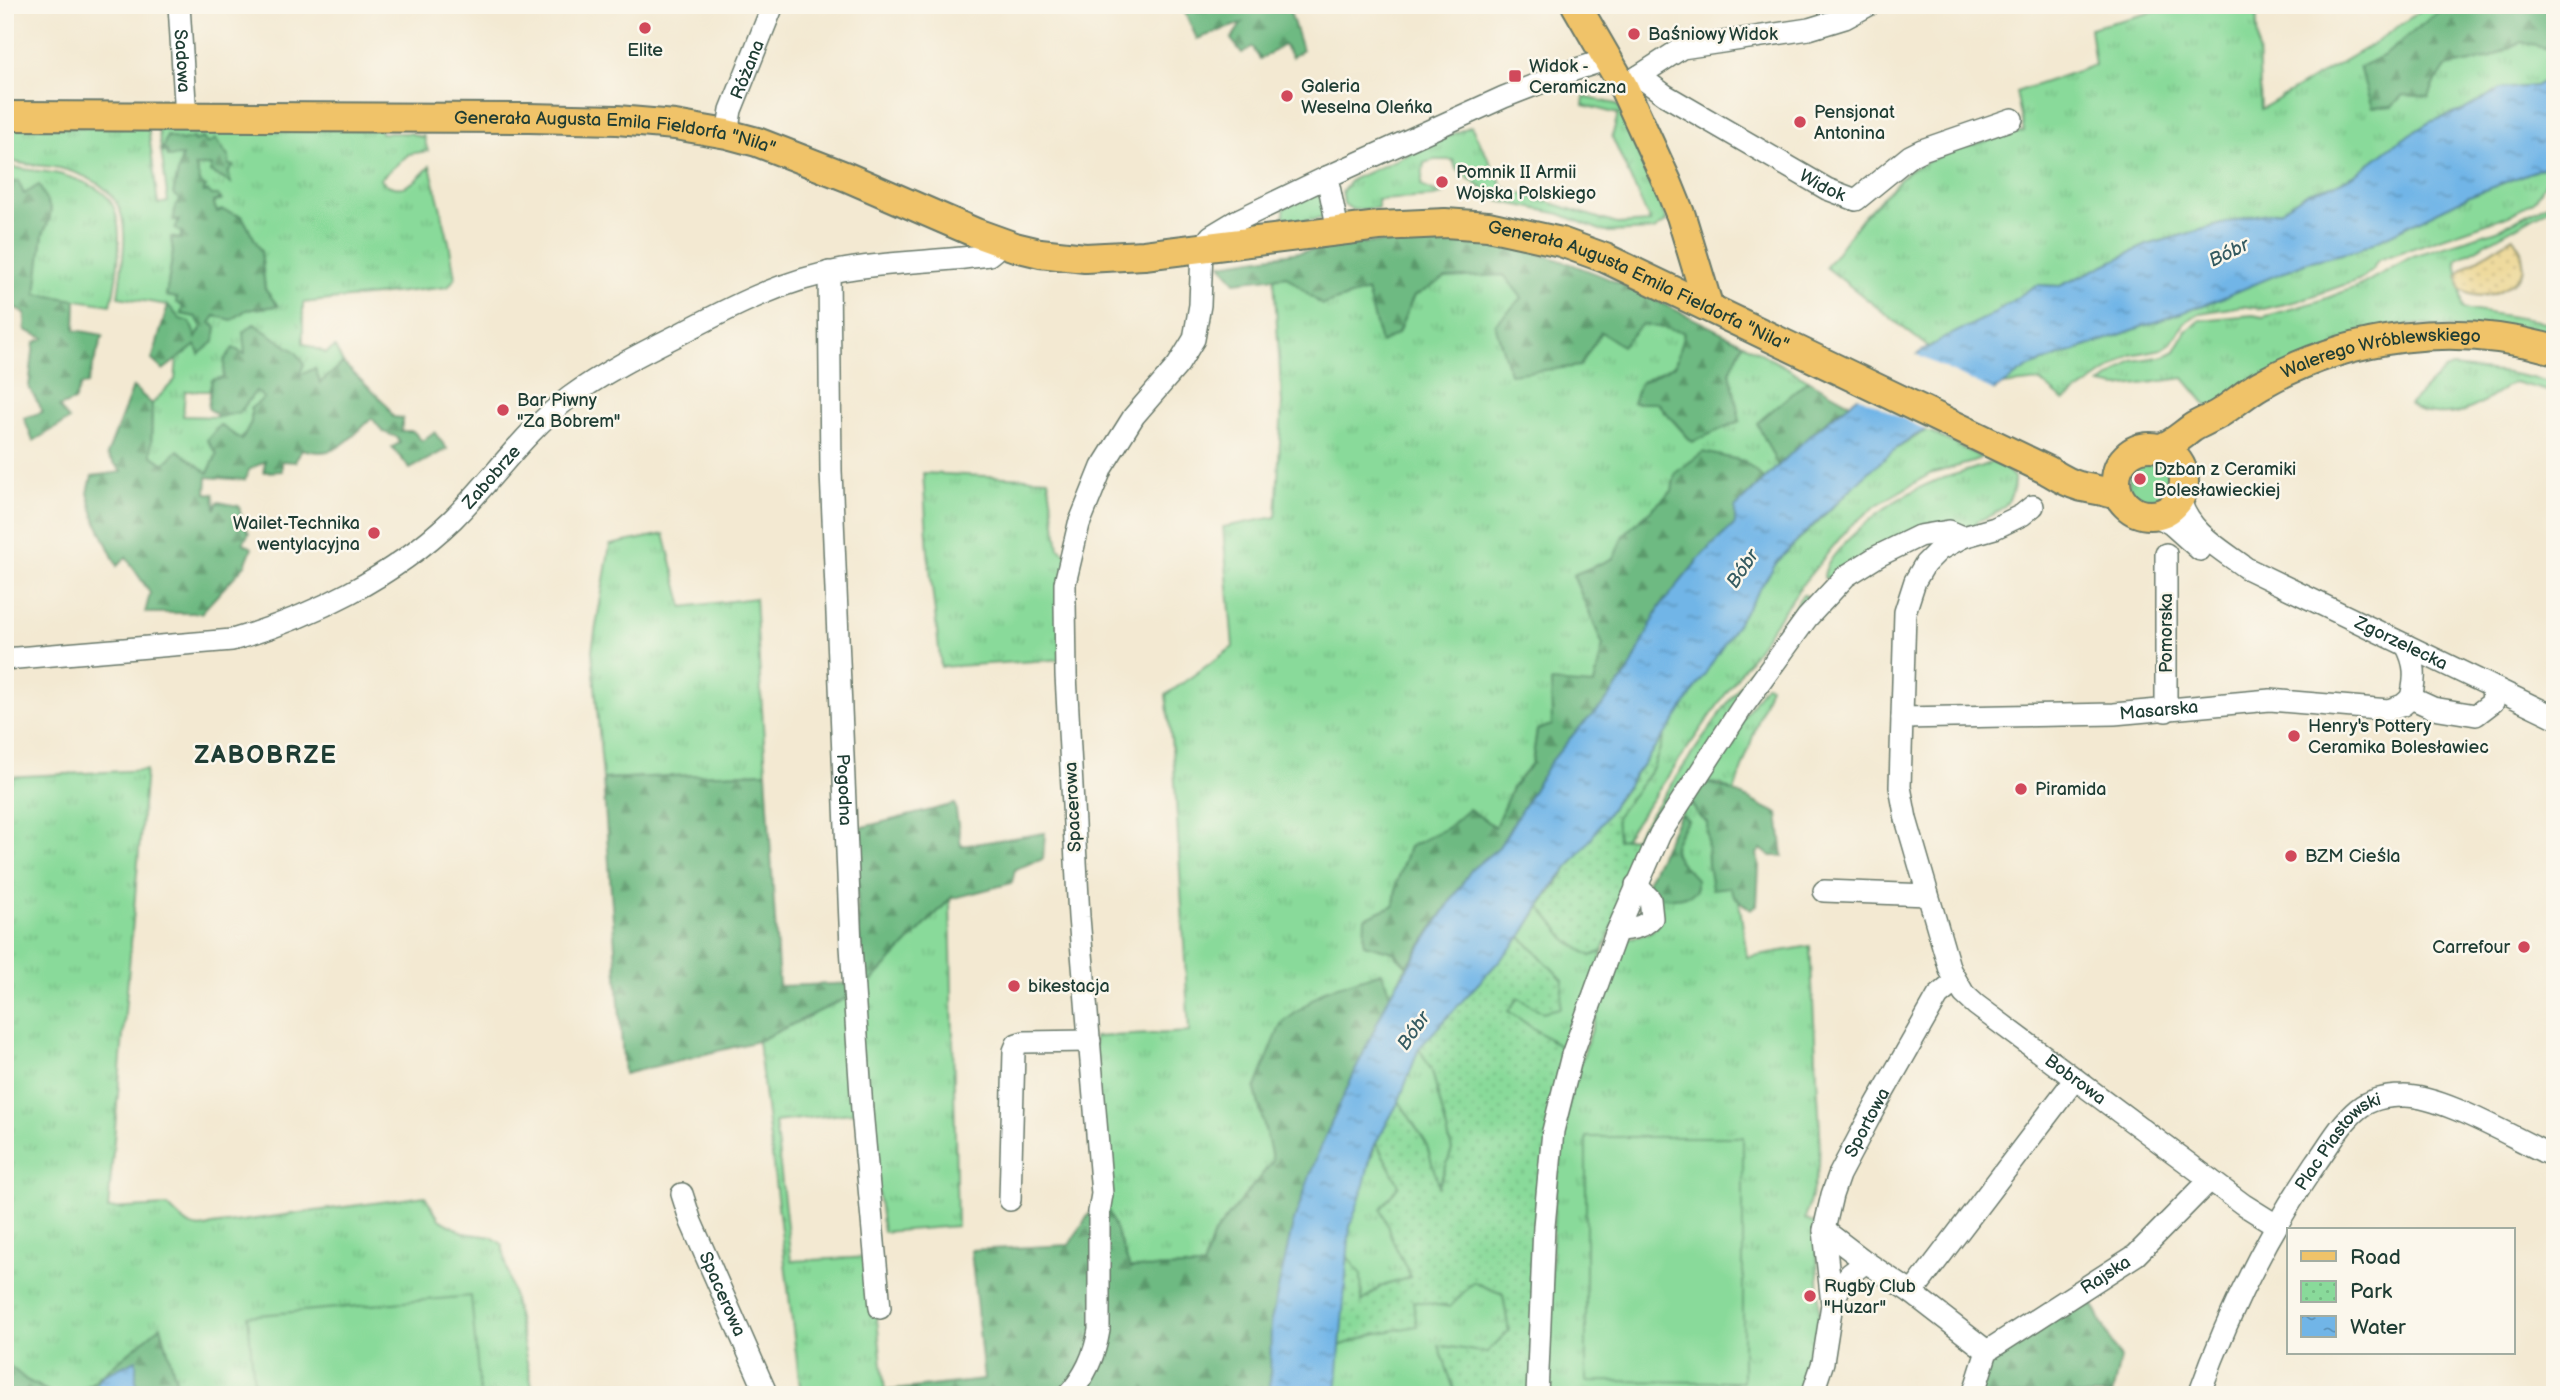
<svg xmlns="http://www.w3.org/2000/svg" width="2560" height="1400" font-family="'Balsamiq Sans',sans-serif">
<defs>
<pattern id="grass-tufts" width="24" height="20" patternUnits="userSpaceOnUse" patternTransform="scale(1.75)"><rect width="24" height="20" fill="#89da9a"/><path d="M3 7l-1-3M5 7V3M7 7l1-3M15 17l-1-3M17 17v-4M19 17l1-3" fill="none" stroke="#76bc85"/></pattern>
<pattern id="forest-firs" width="22" height="20" patternUnits="userSpaceOnUse" patternTransform="scale(1.75)"><rect width="22" height="20" fill="#6eba82"/><path d="M5 1l3.5 6h-7zM16 11l3.5 6h-7z" fill="#5a986b"/></pattern>
<pattern id="sand-dots" width="8" height="8" patternUnits="userSpaceOnUse" patternTransform="scale(1.75)"><rect width="8" height="8" fill="#eeda9e"/><path d="M2 2h.1M6 6h.1" fill="none" stroke="#ccbc89" stroke-width="1.8" stroke-linecap="round"/></pattern>
<pattern id="park-dots" width="8" height="8" patternUnits="userSpaceOnUse" patternTransform="scale(1.75)"><rect width="8" height="8" fill="#89da9a"/><path d="M2 2h.1M6 6h.1" fill="none" stroke="#76bc85" stroke-width="1.8" stroke-linecap="round"/></pattern>
<pattern id="water-ripples" width="26" height="14" patternUnits="userSpaceOnUse" patternTransform="scale(1.75)"><rect width="26" height="14" fill="#71b5e7"/><path d="M2 4q2-2 4 0t4 0M15 11q2-2 4 0t4 0" fill="none" stroke="#5c94bc"/></pattern>
</defs>
<rect width="100%" height="100%" fill="#fbf7ec"/>
<filter id="ink" filterUnits="userSpaceOnUse"><feTurbulence type="fractalNoise" baseFrequency=".0143" numOctaves="2"/><feDisplacementMap in="SourceGraphic" scale="14" xChannelSelector="R" yChannelSelector="G"/><feConvolveMatrix kernelMatrix="1 2 1 2 8 2 1 2 1" color-interpolation-filters="sRGB"/></filter>
<filter id="wash" filterUnits="userSpaceOnUse"><feTurbulence type="fractalNoise" baseFrequency=".00686" numOctaves="4" result="noise"/><feDisplacementMap in="SourceGraphic" scale="28" xChannelSelector="R" yChannelSelector="G"/><feGaussianBlur stdDeviation="1.57" result="paint"/><feColorMatrix in="noise" values="0 0 0 0 0 0 0 0 0 0 0 0 0 0 0 0 0 1.4 0 .05"/><feComposite in="paint" operator="in"/></filter>
<g filter="url(#wash)">
<rect width="100%" height="100%" fill="#f3e9d2"/>
<!-- grass -->
<path fill="url(#grass-tufts)" stroke="#548c67" stroke-width="2" d="M2181,5H2256L2261,109L2378,41L2428,5H2555V75L2536,86L2500,89L2462,111L2430,122L2392,146L2356,174L2336,184L2308,192L2280,211L2251,216L2147,245L2060,286L2036,285L1988,317L1928,347L1826,267L1863,217L1909,170L1951,151L2024,131L2016,92L2095,65L2090,28Z
M1584,97L1616,104L1620,109L1667,221L1654,230L1605,232L1560,214L1499,201L1456,169L1453,160H1434L1424,163L1421,186L1442,195L1433,197L1378,200V208L1353,210L1344,204L1342,192L1351,180L1471,126L1504,188L1617,224L1650,222L1612,137L1618,114L1583,105Z
M5,127H148L158,204L168,202L158,127L380,129L381,133H410L421,137L423,135L428,151L409,154L380,179C399,198 416,182 430,166L449,242L455,278L448,287L303,303V343L326,353L335,347L343,363L320,384L245,354L223,378L212,380L209,391H185L183,416L219,417L240,412L256,390L265,398L241,440L220,425L217,454L208,473L164,464L151,455L152,404L175,380L177,359L197,344L199,353L213,336L216,327L209,323L215,316L232,320L246,310L278,306L265,289L261,251L242,216L217,212L213,202L221,200L203,190L206,187L201,185L195,166H212L210,172L230,182L228,165C199,136 201,139 162,151L182,156L173,194L181,201C180,213 183,228 180,240L171,238L173,252L166,296L178,298L183,307L181,314L196,317L202,327L196,339L168,305L118,297C126,233 139,190 63,169C44,164 23,167 5,159Z
M2555,163V182H2546L2535,200L2510,215L2378,260L2372,270L2361,279L2298,301L2263,309L2242,306L2200,313L2186,321L2171,343L2162,349L2131,355L2064,401L2040,381L2001,385L2029,367L2217,300L2307,262L2358,250L2469,196Z
M5,165C23,171 42,170 59,174C76,179 97,185 108,198C127,220 117,279 111,305L35,294L43,234L49,220L14,184L5,185Z
M1312,193L1321,196L1326,213L1323,218L1291,224L1284,216V208Z
M2555,200V205L2456,260L2463,309L2551,323L2555,319V337L2410,324L2210,409L2184,378L2118,387L2101,384L2133,361L2165,356L2175,351L2186,331L2200,320L2253,315L2263,317L2319,301L2361,285L2413,256L2497,230Z
M1504,275L1523,298L1601,332L1642,324L1685,332L1675,365L1640,383L1634,403H1657L1692,442L1739,421L1730,372L1743,343L1808,380L1758,423L1778,466L1764,479L1744,461L1672,491L1624,535L1614,558L1573,575L1603,645L1594,685L1552,726L1537,730L1532,763L1512,788L1495,827L1469,809L1447,828L1409,847L1397,882L1394,905L1364,944L1393,952L1407,966L1390,995L1382,973L1255,1089L1273,1161L1214,1234L1203,1267L1130,1268L1102,1194L1094,1037L1189,1032L1174,765L1166,695L1233,647L1223,527L1276,517L1282,403L1274,278L1286,276L1322,305L1367,291L1381,342L1398,333L1413,297L1446,277Z
M2452,367L2508,373L2555,383V393L2514,382C2487,399 2468,417 2435,414C2425,413 2417,412 2409,405L2444,370Z
M1927,430L1981,457L1973,462L1930,474L1877,505L1849,527L1804,582L1624,839L1618,840L1616,817L1653,768L1665,734L1777,562L1863,477L1893,451Z
M2129 481a21 21 0 1 1 42 0a21 21 0 1 1-42 0Z
M1992,462L2006,469L2014,477C2016,502 1999,514 1977,521L1978,525L1968,529L1954,524L1833,580L1824,578C1824,566 1834,555 1842,546C1868,518 1900,495 1935,481C1954,474 1974,470 1992,462Z
M923,473L1048,479L1059,548L1070,557L1065,659L941,667L928,552Z
M664,534L683,607L755,598L766,772L603,779L592,650L610,545Z
M1803,594L1807,596L1809,604L1646,846L1634,838Z
M1765,685L1770,686L1734,792L1720,784L1700,782Z
M146,770L108,1209L168,1206C181,1219 192,1234 212,1225L425,1196L439,1219L464,1233L492,1237L502,1244L534,1395H180L161,1327L77,1395H55L26,1380L5,1362V777Z
M1689,799L1698,815L1707,822L1708,865L1730,887L1739,900L1747,957L1810,946L1820,1131L1819,1166L1805,1219L1816,1225L1820,1327L1799,1395H1546L1554,1207L1562,1136L1572,1087L1623,939C1640,936 1654,935 1661,919L1652,899L1689,871C1665,852 1674,842 1688,820L1680,814Z
M950,899L957,1226L883,1232L868,1111L775,1122L791,1261L870,1257L885,1391L848,1395H801L758,1041L863,990Z
M1540,907L1568,941L1591,956L1603,951L1572,1055L1508,1011L1518,998L1543,1012L1563,980L1521,937Z
M1419,1048L1432,1071L1452,1150L1438,1187L1426,1143L1399,1101Z
M1376,1142L1399,1185L1381,1209L1393,1241L1411,1277L1380,1287L1361,1302V1275L1347,1256L1350,1227Z
M1473,1282L1503,1294L1509,1331L1486,1353L1439,1346L1456,1395H1373L1369,1390L1361,1395H1336L1339,1346L1374,1334L1413,1301Z"/>
<!-- forest -->
<path fill="url(#forest-firs)" stroke="#467c5b" stroke-width="2" d="M1171,5H1288L1302,50L1292,57L1284,45L1260,59L1252,47L1242,53L1231,39L1242,23L1197,39L1183,8Z
M2446,5H2555V51L2521,42L2490,58L2446,67L2434,85L2429,97L2403,95L2392,106L2372,108L2359,67L2385,55Z
M167,136L182,141L193,138L194,141L203,138L207,144L216,139L229,158V165L234,166L228,173L231,183L210,172L212,166H195L201,184L206,187L203,190L204,192L208,191L212,195H218L221,199L213,202L217,212L222,210L242,216L261,251L265,289L278,306L246,310L232,320L215,316L210,323L216,327L214,342L199,354L196,345L163,370L152,360L168,305L180,319L190,322L196,338L202,327L196,317L181,314L183,307L176,302L177,298L166,296L173,252L171,237L180,239L182,233L175,229L179,220H174L175,206L180,200L173,194L182,156L168,157L167,152L162,150Z
M18,181L24,194L39,185L51,210L49,220L43,234L36,294L76,300L75,330L103,335L87,384L81,385L74,401L59,407L69,420L33,441L24,418L43,412L29,387L34,343L44,338L25,330V314L9,304L5,310V185Z
M1440,241C1454,241 1470,239 1483,241C1576,255 1660,303 1743,343L1730,372L1740,421L1692,442L1658,403H1633L1640,383L1675,365L1684,332L1642,324L1622,346L1601,332L1580,366L1510,374L1495,324L1522,298L1504,275L1446,278L1413,297L1398,333L1381,343L1367,291L1322,305L1286,276L1235,282L1221,264L1358,243Z
M254,324L296,352L304,364L299,376L315,368L320,383L343,363L386,404L393,417L403,418L401,431H413L422,441L434,432L447,449L410,469L392,447L400,443L397,437L383,432L372,418C349,439 336,460 302,449L295,462L282,461V471L264,472L265,461L249,470L245,480L207,477L206,493L214,494L215,509L218,502L239,506L242,521L249,533L243,543L252,548L245,565L201,613H145L150,593L126,557L117,566L95,519L88,493L92,476L122,472L107,455L133,387L152,404L151,455L164,464L178,450L208,473L217,454L207,440L220,425L242,440L251,422V408L264,398L256,391L240,412L219,417L208,408L212,380L223,377L225,359L233,348L245,354L243,332Z
M1808,380L1851,404L1836,412L1778,466L1757,423Z
M1703,452L1744,461L1764,479L1735,508V524L1703,554L1659,608L1629,671L1603,705L1577,730L1549,764L1499,847L1471,870L1407,966L1393,952L1364,944L1365,918L1394,905L1397,882L1409,847L1447,828L1469,809L1495,827L1512,788L1532,763L1537,730L1552,725L1551,682L1594,685L1603,645L1573,575L1614,558L1623,535L1672,491L1675,473Z
M766,772L779,986L860,983L855,829L955,804L961,846L1045,833L1043,859L1015,869L1012,883L950,899L863,990L758,1041L624,1074L603,779Z
M1700,782C1727,785 1752,802 1778,814L1783,856H1770L1761,849L1757,854L1759,866L1757,905L1750,909L1734,896L1729,887L1712,889L1708,865L1707,822L1698,815L1689,799Z
M1680,814L1688,820C1665,856 1671,851 1696,879V891C1680,902 1658,899 1644,888Z
M1382,972L1390,995L1319,1150L1293,1224L1271,1321L1270,1395H849L984,1380L971,1250L1069,1245L1102,1194L1130,1268L1203,1267L1214,1234L1273,1161L1255,1089L1281,1024L1325,990Z
M2085,1289L2120,1359L2112,1395H1973L1987,1351Z
M161,1326L180,1395H77Z
M5,1362L26,1380L55,1395H5Z"/>
<!-- sand -->
<path fill="url(#sand-dots)" stroke="#868c69" stroke-width="2" d="M2513,237L2521,250L2524,269C2512,289 2482,305 2460,289L2458,275L2464,268Z"/>
<!-- park -->
<path fill="url(#park-dots)" stroke="#548c67" stroke-width="2" d="M1665,734L1653,768L1616,817L1618,840L1648,836L1603,951L1591,956L1568,941L1540,907Z
M1521,937L1563,980L1560,1008L1543,1012L1518,998L1508,1011L1572,1055L1553,1131L1537,1395H1456L1439,1345L1486,1353L1509,1331L1503,1294L1473,1282L1450,1307L1413,1301L1417,1326L1374,1334L1339,1346L1347,1256L1361,1275L1362,1302L1380,1287L1411,1277L1393,1241L1381,1209L1399,1185L1376,1142L1399,1101L1426,1143L1439,1186L1452,1150L1432,1071L1419,1048Z"/>
<!-- pitch -->
<path fill="#89da9a" stroke="#548c67" stroke-width="2" d="M1586,1137H1743V1382L1586,1381Z
M471,1296L480,1395H255L248,1316Z"/>
<!-- water -->
<path fill="url(#water-ripples)" stroke="#48798e" stroke-width="2" d="M2555,75V163L2469,196L2358,250L2307,262L2217,300L2029,367L1970,407L1916,435L1893,451L1863,477L1803,535L1777,562L1674,722L1617,799L1591,839L1550,889L1521,937L1419,1048L1399,1101L1372,1150L1364,1185L1350,1227L1336,1395H1270L1271,1321L1293,1224L1319,1150L1390,995L1471,870L1499,847L1549,764L1577,730L1603,705L1629,671L1659,608L1703,554L1735,524V508L1808,437L1895,367L1948,336L1988,317L2036,285L2060,286L2147,245L2251,216L2280,211L2308,192L2336,184L2356,174L2392,146L2430,122L2462,111L2500,89L2536,86Z
M136,1360V1395H88L102,1376Z"/>
<!-- pier -->
<path fill="#f3e9d2" d="M1913,353L1997,393L1972,410L1930,432L1856,395L1893,364Z"/>
</g>
<g filter="url(#ink)">
<g fill="none" stroke-linecap="round" stroke-linejoin="round">
<defs>
<g id="minor">
<path id="s1" d="M179,5L186,118"/>
<path id="s2" d="M1639,76L1665,95L1827,189L1856,200L1910,156L1922,150L2012,119"/>
<path d="M1628,83L1682,48L1809,29L1845,18L1869,5"/>
<path id="s3" d="M727,134L731,110L773,5"/>
<path d="M1327,177L1338,230"/>
<path id="s4" d="M829,272L831,471L851,946L862,1110L880,1308"/>
<path id="s5" d="M2180,499C2188,532 2221,549 2246,568L2555,717"/>
<path id="s6" d="M2033,506L2022,515L1995,528L1963,537L1939,550L1925,564L1915,581L1905,612L1900,787L1906,819L1950,970L1964,994L1976,1005L2244,1205L2276,1225"/>
<path d="M2155,515L2171,524L2200,550"/>
<path d="M2166,554V711"/>
<path d="M2406,645C2416,664 2416,677 2411,698"/>
<path id="s7" d="M5,659L232,640C312,617 393,577 453,519C493,479 525,431 570,397C603,373 640,354 676,336C729,308 782,280 842,270C891,261 940,262 989,255L994,251L998,241"/>
<path id="s8" d="M1902,718L2114,714L2270,700L2389,710L2403,705L2411,698L2433,708L2476,715L2493,702L2492,688"/>
<path d="M1824,891L1928,895"/>
<path d="M1618,930C1631,929 1643,928 1652,918L1650,899L1636,885"/>
<path id="s9" d="M682,1194L691,1222L767,1395"/>
<path d="M1010,1200L1014,1051L1017,1044L1024,1042L1090,1041"/>
<path d="M1824,1230L1866,1262"/>
<path d="M1912,1293L1987,1351"/>
<path id="s10" d="M1832,1304L1824,1230L1832,1195L1839,1175L1876,1105L1938,996L1955,982"/>
<path d="M1068,1395C1086,1376 1095,1355 1099,1330V1212L1102,1194L1079,917L1066,675L1065,601V583L1079,524L1102,467L1134,416L1178,365L1194,339L1200,305L1202,248L1211,236L1236,221L1327,177L1504,97L1571,71L1608,59"/>
<path d="M1537,1395L1544,1226L1553,1131L1572,1055L1615,936L1660,834L1741,709L1807,618L1846,576L1878,556L1919,536L1949,531L1963,537"/>
<path d="M1812,1395L1823,1362L1832,1304L1840,1287L1850,1274L1866,1262L1912,1293L2075,1079"/>
<path id="s11" d="M1973,1395L1987,1351L2136,1255L2210,1180"/>
<path id="s12" d="M2199,1395C2228,1313 2267,1235 2316,1163C2329,1145 2341,1123 2358,1109C2370,1099 2388,1096 2403,1096C2443,1095 2516,1140 2555,1157"/>
</g>
<g id="major">
<path d="M1576,5L1623,86L1668,184L1681,216L1708,305"/>
<path id="s13" d="M5,116L529,118L617,120L675,125L727,134L757,142L847,177L976,233L1015,247L1040,253L1085,258L1144,255L1379,226L1445,223L1488,226L1561,242L1605,258L2047,470C2057,476 2067,483 2079,486C2093,490 2106,490 2119,496"/>
<circle cx="2150" cy="481" r="34"/>
<path id="s14" d="M2161,448C2173,444 2181,436 2192,428C2201,422 2211,419 2220,413C2234,404 2246,393 2260,385C2349,334 2456,321 2555,350"/>
</g>
</defs>
<!-- minor casing -->
<use href="#minor" stroke="#69796b" stroke-width="24"/>
<!-- major casing -->
<use href="#major" stroke="#69796b" stroke-width="32"/>
<!-- minor -->
<use href="#minor" stroke="#fff" stroke-width="21"/>
<!-- major -->
<use href="#major" stroke="#f0c369" stroke-width="28"/>
</g>
</g>
<!-- markers -->
<g fill="#d1495b" stroke="#fbf7ec" stroke-width="2.5">
<circle cx="645" cy="28" r="7"/>
<circle cx="1634" cy="34" r="7"/>
<rect x="1508" y="69" width="14" height="14" rx="3.5"/>
<circle cx="1287" cy="96" r="7"/>
<circle cx="1800" cy="122" r="7"/>
<circle cx="1442" cy="182" r="7"/>
<circle cx="503" cy="410" r="7"/>
<circle cx="2140" cy="479" r="7"/>
<circle cx="374" cy="533" r="7"/>
<circle cx="2294" cy="736" r="7"/>
<circle cx="2021" cy="789" r="7"/>
<circle cx="2291" cy="856" r="7"/>
<circle cx="2524" cy="947" r="7"/>
<circle cx="1014" cy="986" r="7"/>
<circle cx="1810" cy="1296" r="7"/>
</g>
<g text-anchor="middle" dominant-baseline="central" stroke-width="5" stroke-linejoin="round" paint-order="stroke">
<!-- poi labels -->
<g font-size="18" fill="#1f3d34" stroke="#fbf7ec" text-anchor="start">
<text x="1648" y="34">Baśniowy Widok</text>
<text x="645" y="50" text-anchor="middle">Elite</text>
<text x="1529" y="66">Widok -<tspan x="1529" dy="21">Ceramiczna</tspan></text>
<text x="1301" y="86">Galeria<tspan x="1301" dy="21">Weselna Oleńka</tspan></text>
<text x="1814" y="112">Pensjonat<tspan x="1814" dy="21">Antonina</tspan></text>
<text x="1456" y="172">Pomnik II Armii<tspan x="1456" dy="21">Wojska Polskiego</tspan></text>
<text x="517" y="400">Bar Piwny<tspan x="517" dy="21">"Za Bobrem"</tspan></text>
<text x="2154" y="469">Dzban z Ceramiki<tspan x="2154" dy="21">Bolesławieckiej</tspan></text>
<text x="360" y="523" text-anchor="end">Wailet-Technika<tspan x="360" dy="21">wentylacyjna</tspan></text>
<text x="2308" y="726">Henry's Pottery<tspan x="2308" dy="21">Ceramika Bolesławiec</tspan></text>
<text x="2035" y="789">Piramida</text>
<text x="2305" y="856">BZM Cieśla</text>
<text x="2510" y="947" text-anchor="end">Carrefour</text>
<text x="1028" y="986">bikestacja</text>
<text x="1824" y="1286">Rugby Club<tspan x="1824" dy="21">"Huzar"</tspan></text>
</g>
<!-- street labels -->
<g font-size="18" fill="#1f3d34" stroke="#fbf7ec">
<text stroke="none"><textPath href="#s1" startOffset="56">Sadowa</textPath></text>
<text stroke="none"><textPath href="#s3" startOffset="68">Różana</textPath></text>
<text stroke="none"><textPath href="#s13" startOffset="611">Generała Augusta Emila Fieldorfa "Nila"</textPath></text>
<text stroke="none"><textPath href="#s2" startOffset="214">Widok</textPath></text>
<text stroke="none"><textPath href="#s13" startOffset="1671">Generała Augusta Emila Fieldorfa "Nila"</textPath></text>
<text stroke="none"><textPath href="#s14" startOffset="245">Walerego Wróblewskiego</textPath></text>
<text stroke="none"><textPath href="#s7" startOffset="539">Zabobrze</textPath></text>
<text transform="translate(2166 633) rotate(-90)">Pomorska</text>
<text stroke="none"><textPath href="#s5" startOffset="270">Zgorzelecka</textPath></text>
<text stroke="none"><textPath href="#s8" startOffset="257">Masarska</textPath></text>
<text stroke="none"><textPath href="#s4" startOffset="518">Pogodna</textPath></text>
<text transform="translate(1073 807) rotate(-93)">Spacerowa</text>
<text stroke="none"><textPath href="#s6" startOffset="710">Bobrowa</textPath></text>
<text stroke="none"><textPath href="#s10" startOffset="191">Sportowa</textPath></text>
<text stroke="none"><textPath href="#s12" startOffset="292">Plac Piastowski</textPath></text>
<text stroke="none"><textPath href="#s11" startOffset="187">Rajska</textPath></text>
<text stroke="none"><textPath href="#s9" startOffset="108">Spacerowa</textPath></text>
</g>
<!-- water labels -->
<g font-size="19" font-style="italic" fill="#345b61" stroke="#fbf7ec">
<text transform="translate(2229 253) rotate(-26)">Bóbr</text>
<text transform="translate(1743 569) rotate(-56)">Bóbr</text>
<text transform="translate(1414 1031) rotate(-55)">Bóbr</text>
</g>
<!-- district labels -->
<g font-size="24" font-weight="bold" letter-spacing="2" fill="#1f3d34" stroke="#fbf7ec">
<text x="266" y="755">ZABOBRZE</text>
</g>
</g>
<!-- margin -->
<rect width="2560" height="1400" fill="none" stroke="#fbf7ec" stroke-width="28"/>
<!-- legend -->
<rect x="2287" y="1228" width="228" height="126" fill="#fbf7ec" stroke="#a3ada2" stroke-width="2"/>
<rect x="2301" y="1251" width="35" height="10" fill="#f0c369" stroke="#a3ada2" stroke-width="2"/>
<text x="2350" y="1264" font-size="21" fill="#1f3d34">Road</text>
<rect x="2301" y="1281" width="35" height="21" fill="url(#park-dots)" stroke="#a3ada2" stroke-width="2"/>
<text x="2350" y="1298" font-size="21" fill="#1f3d34">Park</text>
<rect x="2301" y="1316" width="35" height="21" fill="url(#water-ripples)" stroke="#a3ada2" stroke-width="2"/>
<text x="2350" y="1334" font-size="21" fill="#1f3d34">Water</text>
</svg>
